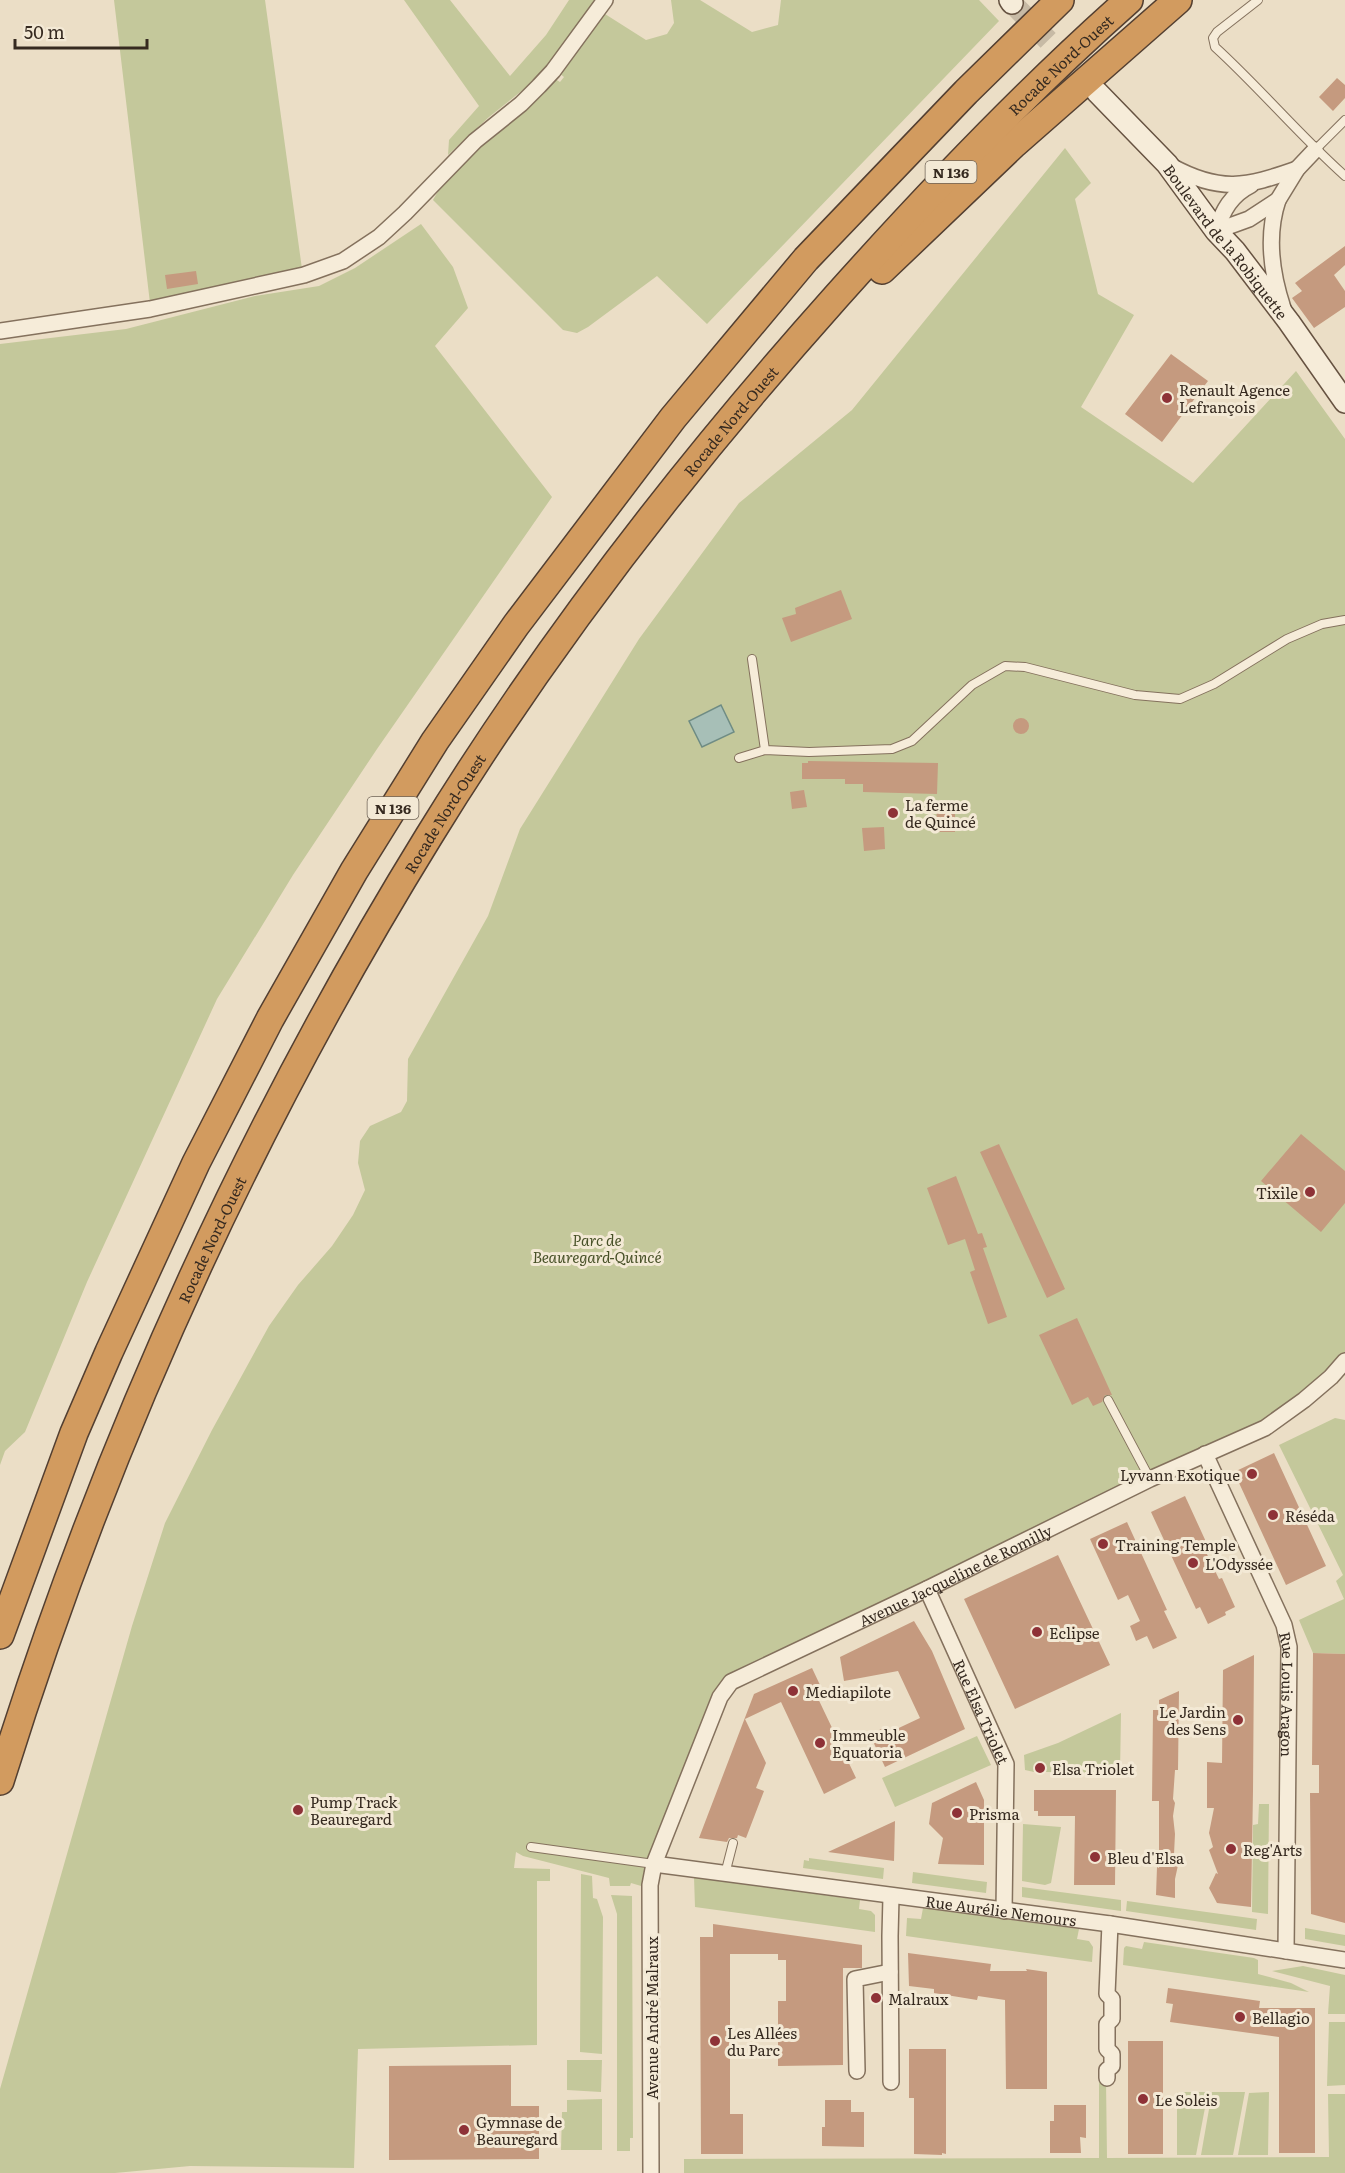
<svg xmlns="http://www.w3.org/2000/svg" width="1345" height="2173" font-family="Literata,serif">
<rect width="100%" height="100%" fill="#ebdec6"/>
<!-- green -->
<path fill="#c4c89b" d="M114,0H265L302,269L150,303Z
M404,0H450L510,76L546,35L569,0H600L534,81L489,117L448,155L449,140L479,106Z
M671,0H700L752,32L778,25L781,0H979L999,21L707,324L657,276L588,327L577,333L563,330L433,200C458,154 515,114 555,79L560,82L564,77L559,73L605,14L646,40L667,34L674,23Z
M1065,148L1091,183L1075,199L1098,294L1134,315L1081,407L1193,483L1296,371L1345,439V1375L1210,1457L736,1680L654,1864L648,1888L631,1883L630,1886H610L609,1878L523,1856L516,1852L514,1868L550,1869V1881H537V2045L358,2049L354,2168L190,2166L115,2173H0V2089L132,1626L165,1523L212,1430L269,1326L298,1285L332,1246L353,1215L365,1190L358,1163L360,1141L370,1126L401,1112L407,1101L408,1059L488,916L520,829L639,639L739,503L852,410Z
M421,224L453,267L468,308L435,346L552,497L377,749L293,875L217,999L87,1282L25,1432L5,1451L0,1465V344L126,329L255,296L319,286L355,268Z
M1335,1418L1345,1420V1654L1313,1653L1299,1620L1344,1599L1336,1581L1343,1575L1279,1445Z
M1121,1713L1120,1773L1046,1772L1045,1765H1034V1772L1025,1770L1024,1755L1058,1743Z
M977,1736L991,1765L895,1807L882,1778Z
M1259,1804H1269L1268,1914L1252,1912L1253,1825L1258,1824Z
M1023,1824L1061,1827L1051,1883L1045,1885L1022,1881Z
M809,1858L884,1868L883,1879L803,1868L804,1860L809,1861Z
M913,1872L987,1882L986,1893L912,1883Z
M581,1874L592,1876L593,1898L597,1899L603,1917L602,2054L580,2052Z
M694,1877L860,1900L859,1909L871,1911L875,1915V1932L695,1907Z
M1022,1887L1121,1900V1911L1022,1897Z
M611,1895L632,1896L633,2138H630V2151H617V1914Z
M1127,1901L1257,1919L1256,1930L1126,1911Z
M923,1908L1079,1929L1077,1939L1089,1941L1093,1947L1092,1962L906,1936L907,1918L921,1919Z
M1305,1928L1345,1935V1946L1305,1939Z
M1144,1942L1254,1958L1258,1960V1974L1291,1983L1309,1992L1123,1965L1124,1948L1126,1946L1142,1949Z
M1303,1966L1345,1975V2014H1328L1330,1986L1272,1971Z
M1329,2022H1345V2085L1327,2086Z
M567,2060H602L601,2092L567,2090Z
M1099,2081H1106L1107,2158L1329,2157L1328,2094H1345V2173H684V2159L1099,2158Z
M1177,2092H1208L1196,2155H1177Z
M1212,2092H1245L1233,2155H1201Z
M1269,2092L1268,2155H1238L1249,2093Z
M602,2099V2150H561L562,2112H567V2100Z"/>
<!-- water -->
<path fill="#a7bfb7" stroke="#6f8c84" stroke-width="1.5" d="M721,705L734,732L702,747L689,721Z"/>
<!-- building -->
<path fill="#c59a7f" d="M1337,78L1345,85V98L1333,111L1319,97Z
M1345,246V265L1334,275L1345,291V307L1314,328L1292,298L1302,291L1295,283Z
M196,271L198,284L167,289L165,275Z
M1171,354L1208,381L1162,442L1125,414Z
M841,590L852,619L791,642L782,618L796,614L795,608Z
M1013 726a8 8 0 1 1 16 0a8 8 0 1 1-16 0Z
M808,761L938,763L937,794L863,792V784H845V779H802V763H808Z
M804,790L807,807L792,809L790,792Z
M937,804H955V832H936Z
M884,827L885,849L864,851L862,828Z
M1301,1134L1345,1171V1203L1321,1232L1261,1181Z
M999,1144L1065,1289L1047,1298L980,1152Z
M956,1176L978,1234L982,1233L987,1247L983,1248L1007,1317L988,1324L970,1272L975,1270L965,1239L948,1245L927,1188Z
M1077,1318L1112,1395H1105L1102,1402L1093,1406L1088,1397L1072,1405L1039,1335Z
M1274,1453L1326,1566L1286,1585L1234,1472Z
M1185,1496L1207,1544L1203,1546L1219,1579L1222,1578L1235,1607L1225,1612L1226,1615L1208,1624L1200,1607L1196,1609L1151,1512Z
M1127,1522L1167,1610L1164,1611L1177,1638L1153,1649L1147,1636L1136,1641L1130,1626L1140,1621L1128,1595L1118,1600L1090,1539Z
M1058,1555L1110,1665L1015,1709L964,1599Z
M914,1621L932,1651L965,1729L885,1767L870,1735L883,1728L886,1734L920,1718L898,1671L844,1681L840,1657Z
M1313,1653L1345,1654V1923L1311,1914L1310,1793H1319V1765H1312Z
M1254,1655L1253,1791L1251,1907L1217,1903L1209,1888L1216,1873L1218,1874L1209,1850L1213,1847L1209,1833L1214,1808H1207V1762L1222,1763L1223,1670Z
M812,1668L820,1685L813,1688L856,1778L824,1794L781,1702L745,1719L766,1763L756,1788L764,1791L746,1838L738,1835L737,1838H729L727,1842L699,1838L754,1694Z
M1179,1691L1178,1770H1175L1173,1799L1175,1803L1173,1816L1175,1834L1174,1854L1180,1856L1175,1879V1898L1156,1895L1157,1867L1159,1868V1801H1152L1153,1710H1159V1700Z
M976,1782L984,1800V1865L938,1864L943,1838L929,1824L932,1803Z
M1034,1790H1116L1115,1885H1074L1075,1816H1038V1811H1034Z
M895,1821L894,1861L828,1852Z
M713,1924L862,1945V1968H843V2065L778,2066V2001H786V1960H778V1954H730V2114H743V2154H701L700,1937H713Z
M908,1953L991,1964L990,1971H1027L1026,1969L1047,1972V2089H1006L1005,2000L978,1996L977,2000L934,1993V1989L909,1986Z
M1168,1988L1260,2001L1259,2008H1315V2153H1279V2037L1170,2022L1173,2004L1166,2003Z
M1128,2041H1163V2154H1128Z
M909,2049H946V2154L942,2153V2155L914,2154V2098H909Z
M511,2065V2106H539V2159L389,2160V2066Z
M825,2100H851V2112H864V2147L822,2146V2127H825Z
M1054,2105H1086V2138L1080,2137L1081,2153H1050V2121H1054Z"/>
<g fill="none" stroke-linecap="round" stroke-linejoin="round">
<!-- secondary-tunnel -->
<path stroke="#c7baa5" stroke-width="21" stroke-dasharray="21 10" stroke-linecap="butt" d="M1012,3L1097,91"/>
<defs>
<path id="lane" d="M1258,0L1217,32L1213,38L1215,47C1260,88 1299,135 1345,176
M1315,150L1345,120
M752,659L765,750
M739,758L765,750L809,752L892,749L912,741L972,685L1005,666L1025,667L1135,695L1180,699L1214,684L1287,639L1322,624L1345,620
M1108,1400L1150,1479
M531,1847L654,1864
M725,1874L733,1843"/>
<g id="street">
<path d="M1171,166C1220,193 1246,187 1297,169"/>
<path d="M1278,200C1266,236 1271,272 1283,308"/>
<path d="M1216,231L1249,219L1278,200L1297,169L1315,150"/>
<path d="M1216,231C1223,210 1231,195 1251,185"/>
<path d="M0,331L150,309L304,275L343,261L379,237L405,213L475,141L521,104L539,86L553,71L605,0"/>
<path id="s1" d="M1205,1454L1284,1625L1289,1647L1286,1951"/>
<path id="s2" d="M927,1589L1006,1764L1004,1911"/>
<path id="s3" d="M654,1864L1110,1924L1345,1960"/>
<path d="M857,2071L855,1979L890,1972"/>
<path d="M1107,2078V2070L1112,2066V2054L1107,2049V2024L1112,2019V1999L1107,1994L1110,1924"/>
<path d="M891,2082L890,1936L891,1897"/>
<path id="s4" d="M651,2173L650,1885L654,1864L720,1697L731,1682L927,1589L1150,1479L1265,1428L1304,1400L1331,1377L1345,1361"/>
</g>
<g id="secondary">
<path d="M1010,0L1012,3"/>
<path id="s5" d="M1097,92L1167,164L1216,231L1235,251L1289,322L1345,402"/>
</g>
<g id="highway">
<path d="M882,270L1014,144L1178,0"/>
<path d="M0,1635L74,1433L109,1352L196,1163L270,1019L354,871L435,741L516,625L673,418L806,259L966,92L1060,0"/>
<path id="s6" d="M0,1781C103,1450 247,1131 429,836C547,644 686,465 836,297C928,194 1025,92 1129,0"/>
</g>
</defs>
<!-- lane casing -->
<use href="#lane" stroke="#84715d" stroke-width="10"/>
<!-- street casing -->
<use href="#street" stroke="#84715d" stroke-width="18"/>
<!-- secondary casing -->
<use href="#secondary" stroke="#665241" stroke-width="24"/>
<!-- highway casing -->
<use href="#highway" stroke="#533f31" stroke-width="30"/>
<!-- lane -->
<use href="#lane" stroke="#f6ecd9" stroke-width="8"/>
<!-- street -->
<use href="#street" stroke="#f6ecd9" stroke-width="15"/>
<!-- secondary -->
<use href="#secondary" stroke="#f6ecd9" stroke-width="21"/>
<!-- highway -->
<use href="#highway" stroke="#d29b5f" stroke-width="27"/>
</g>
<!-- markers -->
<g fill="#8e3237" stroke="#f3e9d5" stroke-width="2">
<circle cx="1167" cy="398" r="6"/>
<circle cx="893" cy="813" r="6"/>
<circle cx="1310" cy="1192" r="6"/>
<circle cx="1252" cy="1474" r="6"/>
<circle cx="1273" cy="1515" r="6"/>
<circle cx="1103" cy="1544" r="6"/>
<circle cx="1193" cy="1563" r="6"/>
<circle cx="1037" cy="1632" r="6"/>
<circle cx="793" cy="1691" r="6"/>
<circle cx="1238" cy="1720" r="6"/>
<circle cx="820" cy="1743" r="6"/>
<circle cx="1040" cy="1768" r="6"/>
<circle cx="298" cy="1810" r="6"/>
<circle cx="957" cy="1813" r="6"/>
<circle cx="1231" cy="1849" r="6"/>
<circle cx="1095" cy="1857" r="6"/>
<circle cx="876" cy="1998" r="6"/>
<circle cx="1240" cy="2017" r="6"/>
<circle cx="715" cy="2041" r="6"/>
<circle cx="1143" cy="2099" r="6"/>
<circle cx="464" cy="2130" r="6"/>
</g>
<g text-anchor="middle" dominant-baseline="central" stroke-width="6" stroke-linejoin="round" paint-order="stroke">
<!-- shield labels -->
<g fill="#f3e9d5" stroke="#6f6356" stroke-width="1.5">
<rect x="925.5" y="161" width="51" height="22" rx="4.5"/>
<rect x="367.5" y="797" width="51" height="22" rx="4.5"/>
</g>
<g font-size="14" font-weight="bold" fill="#362a20">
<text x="951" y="172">N 136</text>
<text x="393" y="808">N 136</text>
</g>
<!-- street labels -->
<g font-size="15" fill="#362a20" stroke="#f3e9d5">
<text stroke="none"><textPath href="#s6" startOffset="2040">Rocade Nord-Ouest</textPath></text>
<text stroke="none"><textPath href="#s5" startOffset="198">Boulevard de la Robiquette</textPath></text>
<text stroke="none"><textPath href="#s6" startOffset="1554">Rocade Nord-Ouest</textPath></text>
<text stroke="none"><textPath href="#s6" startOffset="1068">Rocade Nord-Ouest</textPath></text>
<text stroke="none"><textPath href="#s6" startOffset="582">Rocade Nord-Ouest</textPath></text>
<text stroke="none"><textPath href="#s4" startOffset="756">Avenue Jacqueline de Romilly</textPath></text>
<text stroke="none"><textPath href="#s1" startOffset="258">Rue Louis Aragon</textPath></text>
<text stroke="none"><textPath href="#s2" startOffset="134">Rue Elsa Triolet</textPath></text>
<text stroke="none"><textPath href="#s3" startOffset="350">Rue Aurélie Nemours</textPath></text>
<text transform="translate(651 2018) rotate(-90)">Avenue André Malraux</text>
</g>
<!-- poi labels -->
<g font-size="15" fill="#362a20" stroke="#f3e9d5" text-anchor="start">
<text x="1179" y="389">Renault Agence<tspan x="1179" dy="17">Lefrançois</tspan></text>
<text x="905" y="804">La ferme<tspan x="905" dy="17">de Quincé</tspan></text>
<text x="1298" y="1192" text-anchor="end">Tixile</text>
<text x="1240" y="1474" text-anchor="end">Lyvann Exotique</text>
<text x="1285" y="1515">Réséda</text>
<text x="1115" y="1544">Training Temple</text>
<text x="1205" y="1563">L'Odyssée</text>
<text x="1049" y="1632">Eclipse</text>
<text x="805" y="1691">Mediapilote</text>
<text x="1226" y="1711" text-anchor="end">Le Jardin<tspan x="1226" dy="17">des Sens</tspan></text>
<text x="832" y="1734">Immeuble<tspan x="832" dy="17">Equatoria</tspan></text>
<text x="1052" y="1768">Elsa Triolet</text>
<text x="310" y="1801">Pump Track<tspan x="310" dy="17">Beauregard</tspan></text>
<text x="969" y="1813">Prisma</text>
<text x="1243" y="1849">Reg'Arts</text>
<text x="1107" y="1857">Bleu d'Elsa</text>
<text x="888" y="1998">Malraux</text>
<text x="1252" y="2017">Bellagio</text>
<text x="727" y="2032">Les Allées<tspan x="727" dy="17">du Parc</tspan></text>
<text x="1155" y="2099">Le Soleis</text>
<text x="476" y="2121">Gymnase de<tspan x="476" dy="17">Beauregard</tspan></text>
</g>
<!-- park labels -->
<g font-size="15" font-style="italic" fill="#485128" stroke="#f3e9d5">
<text x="597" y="1239">Parc de<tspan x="597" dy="17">Beauregard-Quincé</tspan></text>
</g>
</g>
<!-- scale -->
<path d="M15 39v9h132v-9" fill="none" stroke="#362a20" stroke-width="3"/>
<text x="24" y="39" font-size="18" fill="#362a20" stroke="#f3e9d5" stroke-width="4.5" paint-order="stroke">50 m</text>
</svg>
